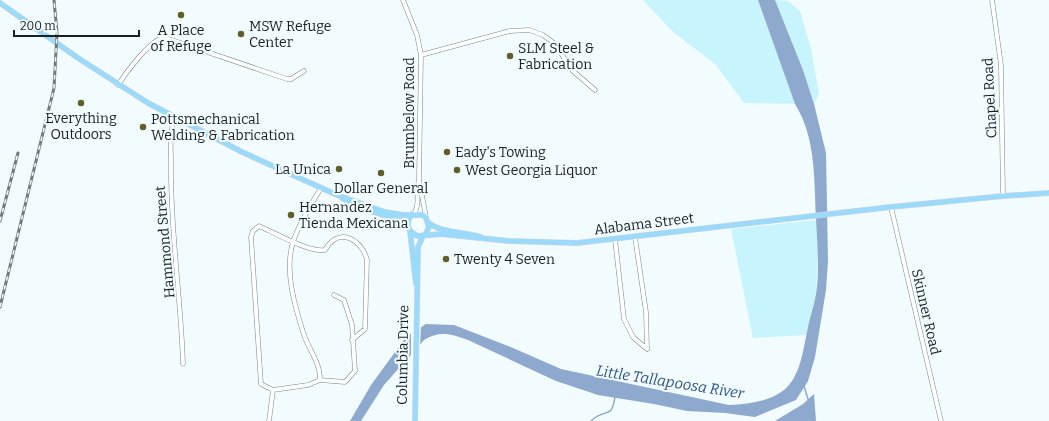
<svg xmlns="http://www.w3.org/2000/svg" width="1049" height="421" font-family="Bitter,serif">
<rect width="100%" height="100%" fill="#f2fcfe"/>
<!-- green -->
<path fill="#c8f4fe" d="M643,0H758L795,104L744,103L716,65L673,32Z
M775,0L788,1L800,11L811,49L819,94L814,104L803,70Z
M816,220L818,255L816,294L806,335L753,338L731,229Z"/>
<!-- water -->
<path fill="#8ea9ce" d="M758,0H775L803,70L814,104L826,153L828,261L826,290L815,357L808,381L796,400L755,417L725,413L687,411L654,404L598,395L556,381L468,340C452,334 439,330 424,340L384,385L361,421H350L371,385L406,337L426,324L454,325L513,348L561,369L729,405C749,404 768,402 784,390C800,377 803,351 807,332C809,319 814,307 816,294C820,269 817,243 816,218C814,178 816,138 795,104Z
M814,394L816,421H775L803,404Z"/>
<!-- pier -->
<path fill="#f2fcfe" d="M421,325L420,347L411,358V331Z"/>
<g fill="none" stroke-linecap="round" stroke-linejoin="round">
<!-- stream -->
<path stroke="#8ea9ce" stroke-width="1.5" d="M804,386L808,399
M591,421C605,407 612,421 615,396"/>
<defs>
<path id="minor" d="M403,0L417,35L421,55L419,180C415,192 421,203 414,214
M992,0L1001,65L1003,196
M421,55L510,31L529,30L543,35L554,43L573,71L595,90
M118,85C127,71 148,43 163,37L287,79H291L304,71
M175,118C169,132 171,149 171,163C170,230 181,297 183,364
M419,180L426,217
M891,207L941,421
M635,237L646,312L647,349
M615,239L624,319L633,337L647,349
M320,380L308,385L273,390L261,384L251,237L253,231L259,226C275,233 310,253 325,250C338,226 362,239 367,260L365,329L352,340
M320,380C321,364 309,350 304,335C295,307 284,271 293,242C299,223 311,205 321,188
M320,380L345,382L355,371L352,325L344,300L334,295
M269,421L273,390"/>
<path id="major" d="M0,3L78,58L148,103L242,152L337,195L385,212L403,215H423L426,218L429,227L425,235
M342,198L361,208L399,220L408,226
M412,214L408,220V226L410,231L417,236L441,234L509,241L577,243L891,207L1003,196L1049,193
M428,222C439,233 466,232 481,237
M410,231L416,284
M415,421L418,247L423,236"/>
</defs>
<!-- minor casing -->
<use href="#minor" stroke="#72878d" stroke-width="5"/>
<!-- major casing -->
<use href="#major" stroke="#d6d7d7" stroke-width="6"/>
<!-- minor -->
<use href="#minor" stroke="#fff" stroke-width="4"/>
<!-- major -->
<use href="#major" stroke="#9bdafb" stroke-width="5"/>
<defs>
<path id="rail" d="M0,221L18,153
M0,307L54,88L57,33L54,0"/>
</defs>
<!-- rail casing -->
<use href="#rail" stroke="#717a7c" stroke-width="3"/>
<!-- rail -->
<use href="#rail" stroke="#f2fcfe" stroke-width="1.5" stroke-dasharray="4.5" stroke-linecap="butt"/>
</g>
<!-- markers -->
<g fill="#605f2c" stroke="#f2fcfe" stroke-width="1.5">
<circle cx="181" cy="15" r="4"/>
<circle cx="241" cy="34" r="4"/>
<circle cx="510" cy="56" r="4"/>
<circle cx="81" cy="103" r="4"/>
<circle cx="143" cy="127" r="4"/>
<circle cx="447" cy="152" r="4"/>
<circle cx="339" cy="169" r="4"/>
<circle cx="457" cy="170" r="4"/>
<circle cx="381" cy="173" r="4"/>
<circle cx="291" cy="215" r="4"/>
<circle cx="446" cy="259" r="4"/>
</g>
<g text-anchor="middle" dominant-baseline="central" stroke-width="4" stroke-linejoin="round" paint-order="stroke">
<!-- poi labels -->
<g font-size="14" fill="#192123" stroke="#f2fcfe" text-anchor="start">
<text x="249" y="26">MSW Refuge<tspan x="249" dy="16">Center</tspan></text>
<text x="181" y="30" text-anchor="middle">A Place<tspan x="181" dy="16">of Refuge</tspan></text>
<text x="518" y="48">SLM Steel &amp;<tspan x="518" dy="16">Fabrication</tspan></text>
<text x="81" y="118" text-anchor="middle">Everything<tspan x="81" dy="16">Outdoors</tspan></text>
<text x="151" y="119">Pottsmechanical<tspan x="151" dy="16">Welding &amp; Fabrication</tspan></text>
<text x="455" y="152">Eady's Towing</text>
<text x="331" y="169" text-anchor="end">La Unica</text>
<text x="465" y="170">West Georgia Liquor</text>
<text x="381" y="188" text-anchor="middle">Dollar General</text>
<text x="299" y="207">Hernandez<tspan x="299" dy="16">Tienda Mexicana</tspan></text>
<text x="454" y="259">Twenty 4 Seven</text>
</g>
<!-- street labels -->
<g font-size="14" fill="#192123" stroke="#f2fcfe">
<text transform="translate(990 98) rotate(-93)">Chapel Road</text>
<text transform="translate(409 113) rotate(-90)">Brumbelow Road</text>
<text transform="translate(644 224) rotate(-7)">Alabama Street</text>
<text transform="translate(165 242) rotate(-95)">Hammond Street</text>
<text transform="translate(926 312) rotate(77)">Skinner Road</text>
<text transform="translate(403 355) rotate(-89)">Columbia Drive</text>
</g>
<!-- water labels -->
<g font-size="15" font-style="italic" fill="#2f5485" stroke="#f2fcfe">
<text transform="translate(670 382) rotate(9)">Little Tallapoosa River</text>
</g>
</g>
<!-- scale -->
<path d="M14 30v6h125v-6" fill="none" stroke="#192123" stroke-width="2"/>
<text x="20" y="30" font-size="12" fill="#192123" stroke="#f2fcfe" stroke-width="3" paint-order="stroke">200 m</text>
</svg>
